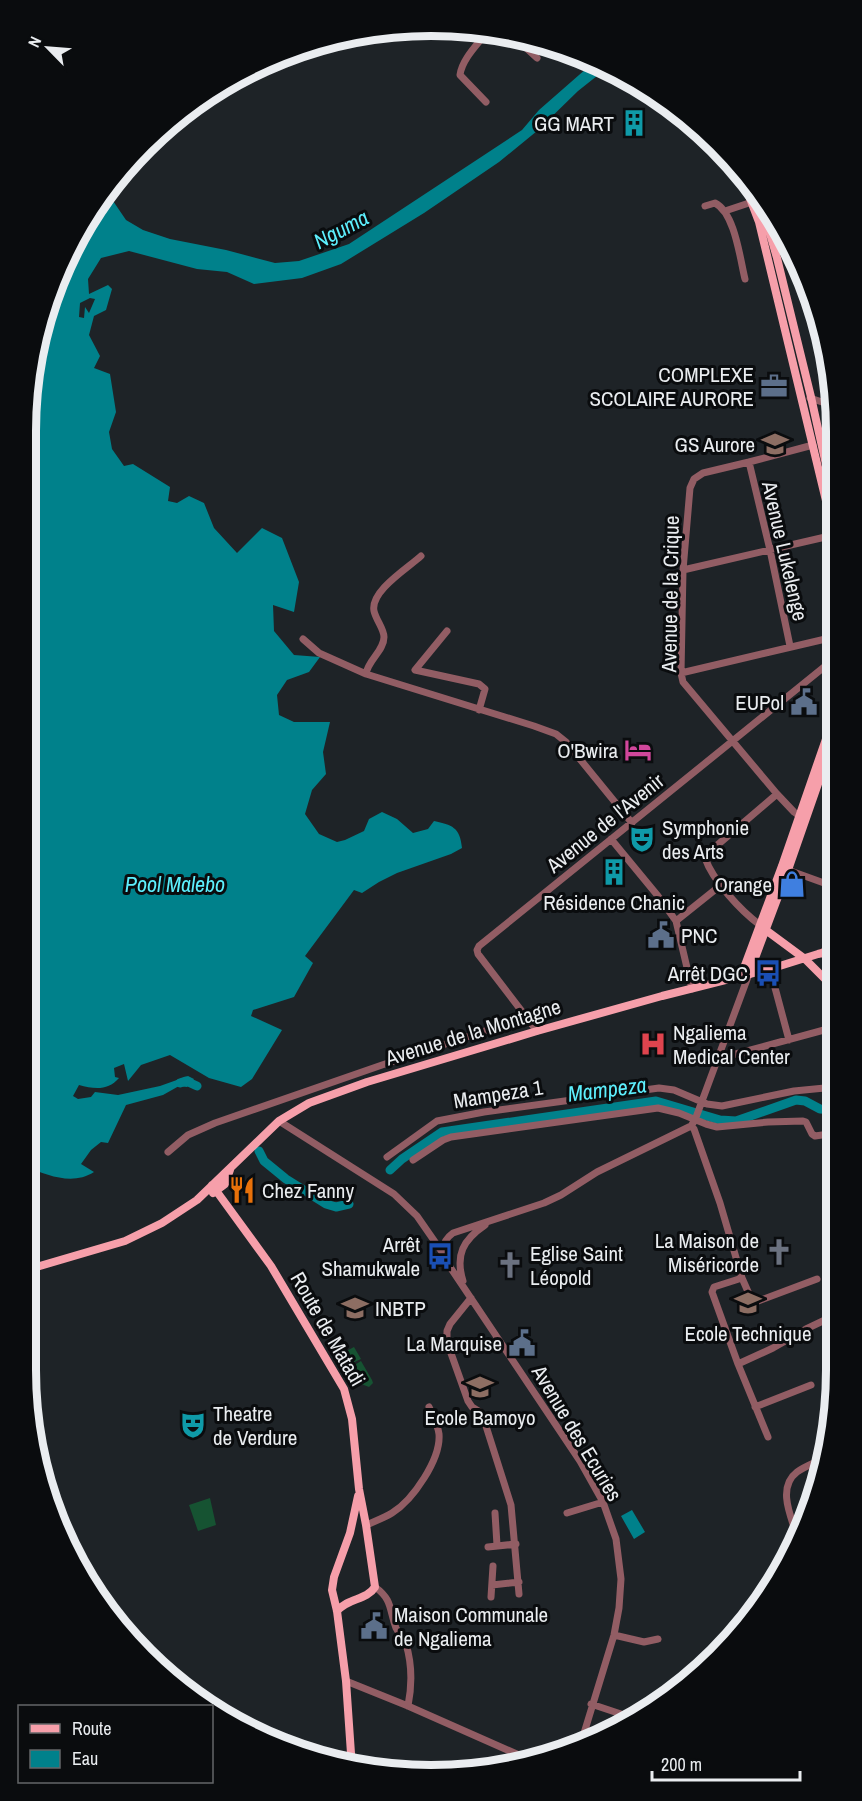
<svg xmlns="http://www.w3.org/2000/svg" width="862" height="1801" font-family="'Archivo Narrow',sans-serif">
<rect width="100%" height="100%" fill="#1e2327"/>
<!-- green -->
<path fill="#165332" d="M354,1347L361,1359L344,1367L348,1372L354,1369L353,1366L361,1361L372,1380L373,1383L369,1387L351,1380L337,1356Z
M210,1498L216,1525L198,1531L189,1505Z"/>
<!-- water -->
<path fill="#00818b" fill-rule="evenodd" d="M595,61L607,68L578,91L537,131L499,162L424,213L341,264L302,278L254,284L227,272L197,269L129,251L101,258L88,279L89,294L108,285L112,289L106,310L94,316L89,335L100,356L94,368L110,374L116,412L109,432L112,449L124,466L133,464L170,487L168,501L177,503L189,496L204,503L214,528L237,553L262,528L282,538L299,582L294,612L273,605L274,631L294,655L320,657L309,672L287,680L277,695L279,715L294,722H330L323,752L326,774L312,790L305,814L319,834L337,842L345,840L364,831L369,819L382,812L397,819L413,833L428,829L434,821C452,825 460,827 462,848L451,854L397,873L379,882L362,893L354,890L305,956L313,963L294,997L253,1010L251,1016L282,1030L252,1079L241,1087L209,1078L170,1055L141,1065L128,1081L124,1064L114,1068L115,1077L119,1078C108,1091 94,1089 79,1085L73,1096L78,1099L91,1097L95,1092L118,1095L160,1086L188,1076L194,1079L187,1087L179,1086L163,1095L126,1105L108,1143L101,1142L91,1150L81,1164L94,1172C72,1186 48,1175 26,1167V431L33,352L57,276L69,252L72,255L78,249L72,246L80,236L79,233L88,217L98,214L95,204L104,194L109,195L126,220L143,230L170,239L226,250L275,263L299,261L349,244L522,130L539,110ZM90,298L95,299L89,313L85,307L84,318L79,317L80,303Z
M632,1510L645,1532L634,1539L621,1516Z"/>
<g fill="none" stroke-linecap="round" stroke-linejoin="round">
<!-- river -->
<path stroke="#00818b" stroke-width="9" d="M180,1083L186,1081L197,1086
M259,1151L264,1161L286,1179L326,1204L336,1207L349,1204
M390,1170L402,1159L442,1132L656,1101L720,1120L736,1121L796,1100L805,1101L820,1109L836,1110"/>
<!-- minor -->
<path stroke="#925d64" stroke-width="7" d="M510,33L537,58
M486,102L460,75C462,59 478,44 488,31
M705,206L715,203C735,213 740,259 745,279
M725,211L752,202
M810,398L822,402L833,403
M749,462L770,550L790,646
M683,570L834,535
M447,631L415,670L479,684L485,689L479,710
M303,639L319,653L366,674L534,726L556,734L566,742L632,823
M681,673L834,637
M366,674C368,660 384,651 384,637C384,629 376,620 374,611C370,591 408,568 421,556
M802,818L794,812L777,794L683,682L681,673L683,570L690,488L694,479L703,473L749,462L813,445
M611,839L658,896L676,921L692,989
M788,870L824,883H830L835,880
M676,921L721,885
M760,925C741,911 713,881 705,858L708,853L777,794
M822,953L835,939
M770,969L789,1040
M537,1031L478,954L477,950L479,946L834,659
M717,1059L835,1027
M279,1121L394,1194L417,1216L442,1252
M691,1126L694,1129L720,1203L742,1278L714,1287L712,1292L738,1364L768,1437
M168,1152L188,1135L215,1123L382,1065L527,1017
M387,1157L437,1121L484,1112L659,1088L674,1090L707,1104L722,1106L794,1091L835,1087
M413,1160L443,1140L451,1137L658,1108L679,1113L706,1124L717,1127L768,1122L803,1121L806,1122L812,1134L815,1136L836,1133
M742,1278L753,1303L817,1279
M463,1281C455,1255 463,1240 485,1225
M471,1298L450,1324L447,1331V1342L468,1401L472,1407L480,1412L485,1423L511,1505L519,1594
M738,1364L773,1348L806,1329L827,1319
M755,1407L811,1385
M495,1513L497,1545
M567,1513L603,1502
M366,1525C375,1521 384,1518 392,1513C413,1500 441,1459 439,1434C438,1425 433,1416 429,1407
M798,1539C792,1519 776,1488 797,1472C805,1466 817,1462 826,1457
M488,1547L516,1544
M492,1585L519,1582
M375,1587C393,1600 389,1610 396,1628C399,1634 404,1638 406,1644C412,1664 412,1686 408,1706
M491,1597L493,1566
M614,1635L644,1642L658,1639
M346,1681L408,1706L528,1759
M591,1704L633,1718
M581,1743L614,1635L619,1608L621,1579L616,1539L603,1502L580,1461L446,1261C441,1249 443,1240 453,1233L544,1203L561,1195L597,1172L691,1126L695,1120L749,974"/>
<!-- major -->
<path stroke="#f69faa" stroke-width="8" d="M736,168L743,180L759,222L834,534
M759,195L777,258L811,397L833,496
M763,928L805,959L835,989
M749,974L788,870L834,738
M741,976L782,866L834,716
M212,1185L271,1266L344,1389L352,1419L359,1489L366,1525L375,1587C366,1601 349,1597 337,1611
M213,1193L225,1184L230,1170
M26,1270L125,1241L162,1223L197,1200L279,1121L309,1103L367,1082L537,1031L662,996L770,969L818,954L822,953L835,958
M352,1768L346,1681L337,1611L332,1590L334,1577L350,1533L358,1496"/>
</g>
<!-- icons -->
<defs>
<symbol id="building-bare" viewBox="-9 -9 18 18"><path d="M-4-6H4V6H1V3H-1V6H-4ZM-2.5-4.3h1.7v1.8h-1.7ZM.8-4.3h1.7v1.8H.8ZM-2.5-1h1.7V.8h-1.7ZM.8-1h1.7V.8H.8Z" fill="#0f9aa8" stroke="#0a0c0e" stroke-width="2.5" paint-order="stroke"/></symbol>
<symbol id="office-bare" viewBox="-9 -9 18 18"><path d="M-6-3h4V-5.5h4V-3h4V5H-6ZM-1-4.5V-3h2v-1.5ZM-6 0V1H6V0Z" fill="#5c6f8a" stroke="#0a0c0e" stroke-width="2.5" paint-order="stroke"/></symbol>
<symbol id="school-bare" viewBox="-9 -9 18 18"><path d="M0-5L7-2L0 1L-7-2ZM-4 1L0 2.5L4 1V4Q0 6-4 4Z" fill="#8d6e63" stroke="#0a0c0e" stroke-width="2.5" paint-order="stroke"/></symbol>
<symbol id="civic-bare" viewBox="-9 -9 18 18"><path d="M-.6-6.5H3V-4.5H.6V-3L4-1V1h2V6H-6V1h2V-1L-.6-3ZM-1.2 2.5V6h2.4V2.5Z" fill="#5c6f8a" stroke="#0a0c0e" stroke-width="2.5" paint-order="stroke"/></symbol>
<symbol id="hotel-bare" viewBox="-9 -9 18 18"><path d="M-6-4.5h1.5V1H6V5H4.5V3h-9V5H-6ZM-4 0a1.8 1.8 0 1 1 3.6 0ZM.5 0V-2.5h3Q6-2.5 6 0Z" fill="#d1479c" stroke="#0a0c0e" stroke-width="2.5" paint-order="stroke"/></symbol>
<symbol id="theatre-bare" viewBox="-9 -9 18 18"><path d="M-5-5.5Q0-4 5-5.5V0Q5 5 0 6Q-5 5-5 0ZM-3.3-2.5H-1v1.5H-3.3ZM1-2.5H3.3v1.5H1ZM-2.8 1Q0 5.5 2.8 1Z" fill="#0f9aa8" stroke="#0a0c0e" stroke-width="2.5" paint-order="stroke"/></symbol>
<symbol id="shop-bare" viewBox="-9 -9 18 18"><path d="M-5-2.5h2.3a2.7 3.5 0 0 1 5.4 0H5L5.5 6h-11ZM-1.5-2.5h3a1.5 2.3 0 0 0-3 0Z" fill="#3f7fe0" stroke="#0a0c0e" stroke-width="2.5" paint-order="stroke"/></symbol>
<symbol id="bus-bare" viewBox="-9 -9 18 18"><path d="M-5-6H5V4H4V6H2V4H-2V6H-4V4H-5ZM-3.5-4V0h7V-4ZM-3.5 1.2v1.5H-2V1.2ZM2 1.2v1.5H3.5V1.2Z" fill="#1a4fb4" stroke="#0a0c0e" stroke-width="2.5" paint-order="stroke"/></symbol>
<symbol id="hospital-bare" viewBox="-9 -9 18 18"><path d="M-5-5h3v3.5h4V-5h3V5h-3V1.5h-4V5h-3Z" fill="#e0444e" stroke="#0a0c0e" stroke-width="2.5" paint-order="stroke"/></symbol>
<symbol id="restaurant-bare" viewBox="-9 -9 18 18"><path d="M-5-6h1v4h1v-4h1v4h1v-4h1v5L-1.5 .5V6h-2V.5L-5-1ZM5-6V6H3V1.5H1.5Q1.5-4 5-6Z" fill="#e8710a" stroke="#0a0c0e" stroke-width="2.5" paint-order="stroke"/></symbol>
<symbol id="church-bare" viewBox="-9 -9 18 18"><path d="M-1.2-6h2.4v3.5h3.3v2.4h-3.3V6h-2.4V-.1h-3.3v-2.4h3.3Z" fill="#6b7280" stroke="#0a0c0e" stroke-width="2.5" paint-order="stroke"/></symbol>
<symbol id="university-bare" viewBox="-9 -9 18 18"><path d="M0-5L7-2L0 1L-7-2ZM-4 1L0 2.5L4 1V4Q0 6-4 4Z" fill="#8d6e63" stroke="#0a0c0e" stroke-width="2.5" paint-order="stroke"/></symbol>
</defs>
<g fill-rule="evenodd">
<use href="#building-bare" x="615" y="104" width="38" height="38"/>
<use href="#office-bare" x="755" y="367" width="38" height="38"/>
<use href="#school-bare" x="756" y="425" width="38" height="38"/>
<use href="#civic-bare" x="785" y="683" width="38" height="38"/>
<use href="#hotel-bare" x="619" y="731" width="38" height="38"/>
<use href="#theatre-bare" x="623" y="820" width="38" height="38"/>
<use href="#building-bare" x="595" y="853" width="38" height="38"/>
<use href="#shop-bare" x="773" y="865" width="38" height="38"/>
<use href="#civic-bare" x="642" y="916" width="38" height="38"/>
<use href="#bus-bare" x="749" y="954" width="38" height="38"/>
<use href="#hospital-bare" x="634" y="1025" width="38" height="38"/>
<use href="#restaurant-bare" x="223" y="1171" width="38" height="38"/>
<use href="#church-bare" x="760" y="1233" width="38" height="38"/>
<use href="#bus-bare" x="421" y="1237" width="38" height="38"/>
<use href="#church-bare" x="491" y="1246" width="38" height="38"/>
<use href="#school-bare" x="729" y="1284" width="38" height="38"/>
<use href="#university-bare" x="336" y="1289" width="38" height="38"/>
<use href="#civic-bare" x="503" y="1324" width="38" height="38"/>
<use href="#school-bare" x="461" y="1368" width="38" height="38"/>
<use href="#theatre-bare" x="174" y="1406" width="38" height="38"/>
<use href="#civic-bare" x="355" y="1607" width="38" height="38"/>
</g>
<g text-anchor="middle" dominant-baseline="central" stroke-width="6" stroke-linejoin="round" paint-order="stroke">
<!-- poi labels -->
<g font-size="21" fill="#eaedf0" stroke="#0a0c0e" text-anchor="end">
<text x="614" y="123">GG MART</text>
<text x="754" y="374">COMPLEXE<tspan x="754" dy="24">SCOLAIRE AURORE</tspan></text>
<text x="755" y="444">GS Aurore</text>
<text x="784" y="702">EUPol</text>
<text x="618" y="750">O'Bwira</text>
<text x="662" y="827" text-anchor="start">Symphonie<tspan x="662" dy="24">des Arts</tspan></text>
<text x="772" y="884">Orange</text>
<text x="614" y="902" text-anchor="middle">Résidence Chanic</text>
<text x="681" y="935" text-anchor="start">PNC</text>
<text x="748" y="973">Arrêt DGC</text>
<text x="673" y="1032" text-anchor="start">Ngaliema<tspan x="673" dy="24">Medical Center</tspan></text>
<text x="262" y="1190" text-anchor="start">Chez Fanny</text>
<text x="759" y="1240">La Maison de<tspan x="759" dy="24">Miséricorde</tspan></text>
<text x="420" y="1244">Arrêt<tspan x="420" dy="24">Shamukwale</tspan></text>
<text x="530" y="1253" text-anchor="start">Eglise Saint<tspan x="530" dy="24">Léopold</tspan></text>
<text x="375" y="1308" text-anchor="start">INBTP</text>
<text x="748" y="1333" text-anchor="middle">Ecole Technique</text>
<text x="502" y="1343">La Marquise</text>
<text x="213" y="1413" text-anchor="start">Theatre<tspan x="213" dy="24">de Verdure</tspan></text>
<text x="480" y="1417" text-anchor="middle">Ecole Bamoyo</text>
<text x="394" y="1614" text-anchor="start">Maison Communale<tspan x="394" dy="24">de Ngaliema</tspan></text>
</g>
<!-- street labels -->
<g font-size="21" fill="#eaedf0" stroke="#0a0c0e">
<text transform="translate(785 551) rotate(77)">Avenue Lukelenge</text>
<text transform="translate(670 594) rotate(-89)">Avenue de la Crique</text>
<text transform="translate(605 823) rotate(-39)">Avenue de l'Avenir</text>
<text transform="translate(473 1032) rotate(-17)">Avenue de la Montagne</text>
<text transform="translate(498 1094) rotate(-9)">Mampeza 1</text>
<text transform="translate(328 1329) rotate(60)">Route de Matadi</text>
<text transform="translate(577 1433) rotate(59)">Avenue des Ecuries</text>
</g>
<!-- water labels -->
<g font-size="22" font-style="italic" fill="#5deffd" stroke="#0a0c0e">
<text transform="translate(341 229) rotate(-28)">Nguma</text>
<text x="175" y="884">Pool Malebo</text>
<text transform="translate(607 1089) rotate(-7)">Mampeza</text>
</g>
</g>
<!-- crop -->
<path d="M0 0H862V1801H0ZM431 36H431A395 395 0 0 1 826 431V1370A395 395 0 0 1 431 1765H431A395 395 0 0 1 36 1370V431A395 395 0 0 1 431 36Z" fill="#0a0c0e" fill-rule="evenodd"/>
<path fill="none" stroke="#eaedf0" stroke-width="8" d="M431 36H431A395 395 0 0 1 826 431V1370A395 395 0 0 1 431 1765H431A395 395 0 0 1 36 1370V431A395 395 0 0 1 431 36Z"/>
<!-- legend -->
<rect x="18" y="1705" width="195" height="78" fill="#0a0c0e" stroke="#646668" stroke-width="1.5"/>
<rect x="30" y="1724" width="30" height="9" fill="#f69faa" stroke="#646668" stroke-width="1.5"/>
<text x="72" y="1735" font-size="18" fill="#eaedf0">Route</text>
<rect x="30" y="1750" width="30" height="18" fill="#00818b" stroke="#646668" stroke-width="1.5"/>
<text x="72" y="1765" font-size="18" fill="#eaedf0">Eau</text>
<!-- north arrow -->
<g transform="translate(48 48) rotate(295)" stroke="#0a0c0e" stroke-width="4.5" paint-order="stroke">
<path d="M0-4.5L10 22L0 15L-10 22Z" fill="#eaedf0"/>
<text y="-9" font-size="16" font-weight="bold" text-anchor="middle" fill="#eaedf0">N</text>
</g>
<!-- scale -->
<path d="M652 1771v9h148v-9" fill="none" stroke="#eaedf0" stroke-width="3"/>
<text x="661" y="1771" font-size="18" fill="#eaedf0" stroke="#0a0c0e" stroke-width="4.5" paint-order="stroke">200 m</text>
</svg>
